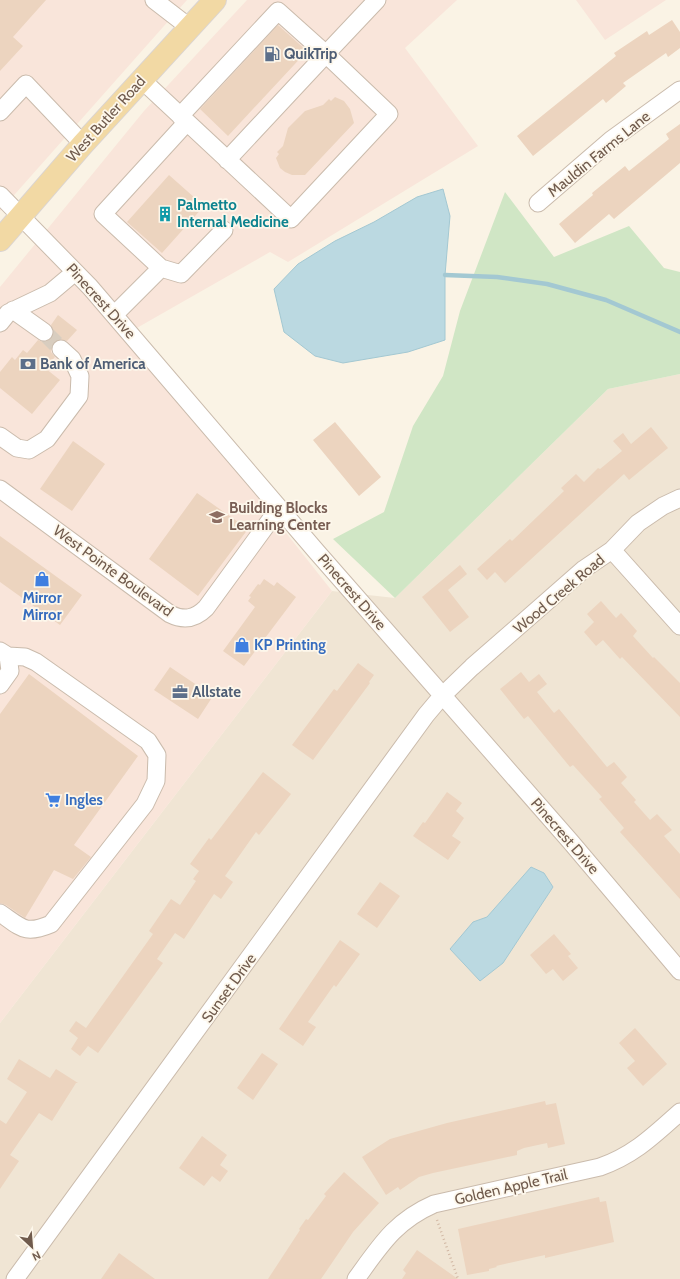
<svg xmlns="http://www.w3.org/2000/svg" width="680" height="1279" font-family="Cabin,sans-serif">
<rect width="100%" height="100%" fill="#faf3e5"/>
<!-- residential -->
<path fill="#f0e5d4" d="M680,374V1279H0V1023L332,591L395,598L608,389Z"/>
<!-- commercial -->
<path fill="#f9e5da" d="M0,0H187L0,211Z
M247,0H457L405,48L478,146L288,262L270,252L128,333L332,591L0,1023V287L144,111Z
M576,0H666L605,40Z"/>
<!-- green -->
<path fill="#d0e6c5" d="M505,192L554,257L629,226L664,268L680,272V374L608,389L395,598L333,539L384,512L413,426L443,376L460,311Z"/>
<!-- water -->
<path fill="#bbd9e1" stroke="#a3c8d2" d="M443,189L450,216L445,275V340L408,352L343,363L315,356L284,332L274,289L298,264L335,241L374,222L417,197Z
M531,867L544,873L553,887L503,963L480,981L450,949L473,922L487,917Z"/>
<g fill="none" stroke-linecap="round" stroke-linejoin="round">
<!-- stream -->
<path stroke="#a3c8d2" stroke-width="4.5" d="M445,275L497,277L547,284L606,300L680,332"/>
</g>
<!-- building -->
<path fill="#ecd4bf" d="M0,0H46L13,37L23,46L0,71Z
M672,20L680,32V48L668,57L666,53L623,83L626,86L606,103L603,99L533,156L517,136L616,56L614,53L647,31L649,35Z
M278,25L307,51L228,136L200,109Z
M335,97L344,101L350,109L354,123L305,175H292L285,172L280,168L276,158L279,154L277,152L283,146L288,128L305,111L323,105L329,99L331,101Z
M680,124V163L614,219L609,214L575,243L559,224L593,195L592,193L625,166L629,171L669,139L666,134Z
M169,175L204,206L162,253L127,222Z
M58,315L77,330L67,341L58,339L53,343L51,352L55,357L45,368L60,380L32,414L0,388V372L12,357L15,360L23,350L27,353L38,340L43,342L52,338L54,333L51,325Z
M335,422L381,477L359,496L313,440Z
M651,427L668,448L629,480L624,474L505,583L495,572L487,580L477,569L510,539L512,541L564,491L561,488L576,474L584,482L598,468L600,469L622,451L613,441L623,433L631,444Z
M73,441L105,464L72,511L40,489Z
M197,493L248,529L198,596L149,559Z
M0,536L82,595L60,625L0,582Z
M460,565L467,574L448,590L469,617L450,632L422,597Z
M264,579L274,586L277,582L296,597L244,666L223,651L255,607L248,601L251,597L249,596L258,584L260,585Z
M601,601L616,618L621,613L637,631L633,636L653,658L654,657L680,683V717L622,657L620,659L603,640L596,646L584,632L594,622L587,614Z
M358,663L374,675L369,682L370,683L313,760L292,745L334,689L337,691Z
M170,667L213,696L198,719L154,690Z
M521,672L529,682L539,674L547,684L537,692L554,713L559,709L607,767L614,762L627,777L621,783L636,800L634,802L650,820L657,814L672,830L664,836L680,854V899L620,832L624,828L599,799L602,797L573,765L570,767L528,716L524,719L500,689Z
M29,674L138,756L74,845L91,857L73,879L54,870L25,918L6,905L0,903V714Z
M263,772L291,794L259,835L256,832L225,876L233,882L221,899L214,894L184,939L175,933L157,959L163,963L98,1053L88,1046L80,1056L71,1049L78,1038L69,1031L76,1021L86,1028L153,934L149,931L171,899L180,905L196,881L193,879L199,871L190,864L209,838L211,840Z
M447,792L462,803L456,811L464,818L452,836L461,842L448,860L413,836L423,822L425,823Z
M380,882L400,896L377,928L357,914Z
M554,934L571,954L568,956L578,968L563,981L553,969L546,974L530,955Z
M340,940L360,954L336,987L334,985L308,1022L316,1027L303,1046L279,1029Z
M635,1028L667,1064L643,1086L627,1068L635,1061L619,1043Z
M262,1053L278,1064L253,1100L237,1088Z
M19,1059L50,1078L56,1069L78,1083H76L52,1121L39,1113L10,1155L19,1161L0,1189V1120L6,1124L27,1092L7,1079Z
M545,1101L546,1105L556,1103L565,1144L548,1148L547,1143L524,1148L517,1151V1155L433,1173L419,1177L400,1190L398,1187L386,1195L362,1157L390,1139L447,1123Z
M202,1136L227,1155L220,1165L228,1171L220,1182L212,1176L204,1186L179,1168Z
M344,1172L379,1203L353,1232L321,1279H268L300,1230L299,1229L306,1219L308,1220L326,1196L324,1194Z
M599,1197L600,1202L606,1201L614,1242L545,1258V1255L496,1266L497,1267L489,1269V1271L467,1275L458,1229Z
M417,1250L458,1279H402L406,1273L403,1270Z
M119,1253L155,1279H101Z"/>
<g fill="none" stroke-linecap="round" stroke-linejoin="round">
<!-- minor-tunnel -->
<path stroke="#d8cdbf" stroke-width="17" stroke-dasharray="17 8" stroke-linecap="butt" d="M44,332L61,349"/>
<defs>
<path id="minor" d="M154,0L189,27
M142,80L291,219L389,114L326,54L377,0
M0,112L26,84L83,144
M180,116L278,11L326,54L227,160
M0,195L90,287L316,551L570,841L680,971
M538,203L611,140L680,90
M161,268L181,274L224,230
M13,310L44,332
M114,315L161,268L103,214L187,122
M0,323L8,313L50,293L75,272
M0,436L17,448L29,450L47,439L79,396L80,376L72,359L61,349
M0,489L170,614C184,621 195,619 206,608L279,508
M612,550L680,626
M0,651L8,656L10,671L0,685
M0,913C22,928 25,935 51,924L145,804L156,781L157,755L148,741L36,662L25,657L8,656
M15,1279L426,715L442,696L472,667L584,569L612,550L638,523L663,506L680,498
M356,1279C380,1246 395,1221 434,1204L600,1167C634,1155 653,1136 680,1112"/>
<path id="major" d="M0,240L83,144L215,0"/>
</defs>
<!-- minor casing -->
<use href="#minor" stroke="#cabbac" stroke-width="19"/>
<!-- major casing -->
<use href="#major" stroke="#dad4d1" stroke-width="24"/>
<!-- path -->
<path stroke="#d1b7a3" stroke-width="2.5" stroke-dasharray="1 3" stroke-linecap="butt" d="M437,1220L458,1279"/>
<!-- minor -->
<use href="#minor" stroke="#fff" stroke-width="17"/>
<!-- major -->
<use href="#major" stroke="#f2d9a4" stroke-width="22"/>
</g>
<!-- icons -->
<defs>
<symbol id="fuel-bare" viewBox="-9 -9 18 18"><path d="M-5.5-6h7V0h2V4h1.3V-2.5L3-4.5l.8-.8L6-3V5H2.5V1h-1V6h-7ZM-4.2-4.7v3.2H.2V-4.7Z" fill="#5c6f8a" stroke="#fdf7eb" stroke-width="2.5" paint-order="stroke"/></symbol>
<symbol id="building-bare" viewBox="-9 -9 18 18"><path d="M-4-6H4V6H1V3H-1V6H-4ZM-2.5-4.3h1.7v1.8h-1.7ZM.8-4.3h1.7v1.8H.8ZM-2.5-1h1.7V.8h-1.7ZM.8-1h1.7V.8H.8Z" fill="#0f9aa8" stroke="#fdf7eb" stroke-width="2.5" paint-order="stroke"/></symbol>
<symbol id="bank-bare" viewBox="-9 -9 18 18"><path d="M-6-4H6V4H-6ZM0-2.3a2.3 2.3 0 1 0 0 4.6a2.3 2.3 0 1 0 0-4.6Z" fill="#5c6f8a" stroke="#fdf7eb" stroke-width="2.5" paint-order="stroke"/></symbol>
<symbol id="school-bare" viewBox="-9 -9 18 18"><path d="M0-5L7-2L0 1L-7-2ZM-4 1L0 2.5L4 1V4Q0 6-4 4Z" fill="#8d6e63" stroke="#fdf7eb" stroke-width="2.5" paint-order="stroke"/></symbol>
<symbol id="shop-bare" viewBox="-9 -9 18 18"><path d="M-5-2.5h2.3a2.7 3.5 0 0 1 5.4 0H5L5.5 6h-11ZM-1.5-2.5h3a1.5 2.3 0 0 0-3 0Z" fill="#3f7fe0" stroke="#fdf7eb" stroke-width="2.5" paint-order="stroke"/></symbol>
<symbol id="office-bare" viewBox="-9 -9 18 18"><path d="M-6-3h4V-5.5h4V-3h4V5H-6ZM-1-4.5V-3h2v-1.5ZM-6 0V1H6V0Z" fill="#5c6f8a" stroke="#fdf7eb" stroke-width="2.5" paint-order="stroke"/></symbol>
<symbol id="supermarket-bare" viewBox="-9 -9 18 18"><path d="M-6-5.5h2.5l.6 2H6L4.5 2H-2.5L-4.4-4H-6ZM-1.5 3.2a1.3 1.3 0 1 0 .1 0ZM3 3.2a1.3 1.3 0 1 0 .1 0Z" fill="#3f7fe0" stroke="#fdf7eb" stroke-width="2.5" paint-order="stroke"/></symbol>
</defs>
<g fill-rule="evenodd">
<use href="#fuel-bare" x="261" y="43" width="22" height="22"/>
<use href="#building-bare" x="154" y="203" width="22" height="22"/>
<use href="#bank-bare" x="17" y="353" width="22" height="22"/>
<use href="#school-bare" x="206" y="506" width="22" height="22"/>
<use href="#shop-bare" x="31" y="568" width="22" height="22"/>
<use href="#shop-bare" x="231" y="634" width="22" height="22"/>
<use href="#office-bare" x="169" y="681" width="22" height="22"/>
<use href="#supermarket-bare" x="42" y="789" width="22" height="22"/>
</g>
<g text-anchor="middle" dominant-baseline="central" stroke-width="3.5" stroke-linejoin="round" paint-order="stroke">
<!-- service labels -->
<g font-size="15" font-weight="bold" fill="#4e5e75" stroke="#fdf7eb" text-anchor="start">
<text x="284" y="54">QuikTrip</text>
<text x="40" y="364">Bank of America</text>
<text x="192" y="692">Allstate</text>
</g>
<!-- street labels -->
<g font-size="15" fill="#705b4d" stroke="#fdf7eb">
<text transform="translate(106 119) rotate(-48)">West Butler Road</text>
<text transform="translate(599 154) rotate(-39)">Mauldin Farms Lane</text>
<text transform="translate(101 301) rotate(48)">Pinecrest Drive</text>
<text transform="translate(113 571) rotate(36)">West Pointe Boulevard</text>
<text transform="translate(352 592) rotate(49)">Pinecrest Drive</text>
<text transform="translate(559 594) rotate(-40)">Wood Creek Road</text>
<text transform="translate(565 836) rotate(49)">Pinecrest Drive</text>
<text transform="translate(229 988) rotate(-54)">Sunset Drive</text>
<text transform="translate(511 1187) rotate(-13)">Golden Apple Trail</text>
</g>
<!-- culture labels -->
<g font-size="15" font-weight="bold" fill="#0d838f" stroke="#fdf7eb" text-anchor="start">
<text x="177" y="205">Palmetto<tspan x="177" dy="17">Internal Medicine</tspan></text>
</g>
<!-- education labels -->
<g font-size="15" font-weight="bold" fill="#785e54" stroke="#fdf7eb" text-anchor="start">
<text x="229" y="508">Building Blocks<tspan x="229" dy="17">Learning Center</tspan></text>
</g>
<!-- shop labels -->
<g font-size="15" font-weight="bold" fill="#366cbe" stroke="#fdf7eb" text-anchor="start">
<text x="42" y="598" text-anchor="middle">Mirror<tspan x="42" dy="17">Mirror</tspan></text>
<text x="254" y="645">KP Printing</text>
<text x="65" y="800">Ingles</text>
</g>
</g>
<!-- north arrow -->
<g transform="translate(32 1247) rotate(154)" stroke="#fdf7eb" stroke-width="3" paint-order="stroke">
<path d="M0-3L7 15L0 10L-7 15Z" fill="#705b4d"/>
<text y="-6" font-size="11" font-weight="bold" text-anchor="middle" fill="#705b4d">N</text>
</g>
</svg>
